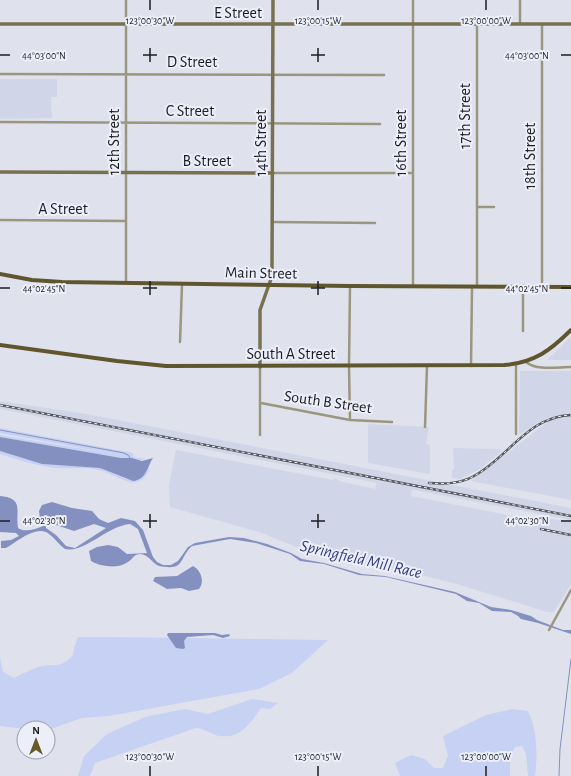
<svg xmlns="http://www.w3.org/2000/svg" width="571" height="776" font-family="'Alegreya Sans',sans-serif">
<rect width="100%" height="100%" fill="#dfe2ed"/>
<!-- built -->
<path fill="#d0d6e7" d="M0,79H57V97H51L52,118L0,119Z
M571,337V360H548V359Z
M520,371H571V500L471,481L549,421L548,418L539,422L519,435Z
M0,401L87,414L571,508V520L409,489L412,490L411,496L472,508L544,522L545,518L571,522V584L554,612H547L457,584L384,566H370L319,552H308L262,533L170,507L169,485L176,450L333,480L335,478L339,481L375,489L377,483L0,409Z
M368,424L429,427L426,444L430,445V474L368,463Z
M453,448L499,449L502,451L480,469L460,479L452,478V470L454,469Z"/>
<!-- green -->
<path fill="#c7d1f3" d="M0,428L133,453V457L146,459C142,461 127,458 121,458L0,437V435L125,456L0,433Z
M0,451L42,464L100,468L126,479L149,464C151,471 144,480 137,482C128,485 110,472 99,470C86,467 70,469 56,468C37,466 19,460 0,454Z
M78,637H109L328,640L292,673L259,689L109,716L82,718L48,730V728L24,729L0,726V657L3,672L14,678C22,674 29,670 38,667C55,662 58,671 73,655L74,648Z
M252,699L278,703L270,709L261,708C250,723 241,739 219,736C214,735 205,729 196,728L95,763L90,776H78L84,756L107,734L145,717L185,709L208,714Z
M512,709L528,711C537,729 538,755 535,776H528L526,754L522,746L515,747L510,757V776H400L395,763L411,755L425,759L434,768H443L448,756L443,736L486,715Z"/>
<!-- water -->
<path fill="#8491c0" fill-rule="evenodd" d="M0,437L121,458H132L142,461L153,458C147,467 146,480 133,481L100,468L42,464L0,451Z
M0,496C25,498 15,512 18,528C24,533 36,529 43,526L44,523L40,519L39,511L42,505L52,502L72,508L92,511L99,519L108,523L121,518L135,521L143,530L153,557L157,562L163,565H171L178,561L188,547L195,543L229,537L244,538L267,544L291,553L302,559L324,563L362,574L385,576L455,592L491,607L511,610L531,616L537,620L563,630H571V634L538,623L521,619L518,616L511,612L492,611L479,603L467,601L456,594L386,577L359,575L324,564L300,561L290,554L256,543L230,539L192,546C178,559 186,571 159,566C152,563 149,555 141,554C133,554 133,559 128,562C118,569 101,567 91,561L89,551L97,547L108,545L118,547L127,554L147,553L138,529L130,524C107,526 85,553 65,549C59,545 55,538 49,534C37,524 17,542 6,548H1V541L11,540L19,536L16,533L0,532ZM53,524L74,531L94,524L106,528L75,548L66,546L56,535L46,528V525Z
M193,566C201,570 205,582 199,589L189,591L181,588L167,589L153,581L155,577L177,576Z
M168,633H215L222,635L229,634L230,636L223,638L213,635L187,637L184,641L185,648L183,649L176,648L167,635Z"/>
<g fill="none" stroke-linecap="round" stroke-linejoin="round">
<!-- stream -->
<path stroke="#8491c0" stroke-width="1" d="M0,430L124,453L128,455L130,458
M559,776L560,749L571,659"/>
<!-- street -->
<path stroke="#9b967f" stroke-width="2.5" d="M520,24V0
M542,24V287
M0,74L384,75
M0,122L380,124
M273,173H413
M477,207H494
M0,220L126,221
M273,222L375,223
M126,283V0
M350,286L349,366L350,420
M413,286V0
M477,286V24
M523,287V331
M180,342L182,284
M526,362C537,371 557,367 571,367
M471,366L472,287
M260,367V435
M261,403L350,420L392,422
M425,427L427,366
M516,434V365
M549,630L571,590"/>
<!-- secondary -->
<path stroke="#787150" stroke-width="3.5" d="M0,24H571
M0,172L273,173
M260,367V310L271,279L272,268L273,0"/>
<!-- primary -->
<path stroke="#60562d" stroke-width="4" d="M0,274L32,280L62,282L350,286L571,287
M0,345L117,361L166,366L504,365C534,363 551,350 571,330"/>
<defs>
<path id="rail" d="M0,405L571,516
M429,483C444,484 460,484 474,476C509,457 527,417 571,415
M541,529L571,535"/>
</defs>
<!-- rail casing -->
<use href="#rail" stroke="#595a60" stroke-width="2.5"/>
<!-- rail -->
<use href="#rail" stroke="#eceffa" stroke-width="1" stroke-dasharray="3" stroke-linecap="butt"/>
</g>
<!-- ticks -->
<path fill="none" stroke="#1d1e21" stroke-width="1.5" d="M150,0V10M318,0V10M486,0V10M150,48V62M318,48V62M0,55H10M143,55H157M311,55H325M561,55H571M150,281V295M318,281V295M0,288H10M143,288H157M311,288H325M561,288H571M150,514V528M318,514V528M0,521H10M143,521H157M311,521H325M561,521H571M150,766V776M318,766V776M486,766V776"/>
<g text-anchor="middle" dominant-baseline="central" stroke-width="4" stroke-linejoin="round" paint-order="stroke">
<!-- street labels -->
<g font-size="16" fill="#1d1e21" stroke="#eceffa">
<text x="238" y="13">E Street</text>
<text x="192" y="62">D Street</text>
<text x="190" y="111">C Street</text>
<text transform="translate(465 116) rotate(-90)">17th Street</text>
<text transform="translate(114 142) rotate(-90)">12th Street</text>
<text transform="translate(261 143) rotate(-90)">14th Street</text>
<text transform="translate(401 143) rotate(-90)">16th Street</text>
<text transform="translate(530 156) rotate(-90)">18th Street</text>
<text x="207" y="161">B Street</text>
<text x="63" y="209">A Street</text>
<text transform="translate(261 273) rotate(1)">Main Street</text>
<text x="291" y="354">South A Street</text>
<text transform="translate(328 402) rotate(8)">South B Street</text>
</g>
<!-- water labels -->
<g font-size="17" font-style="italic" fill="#323d79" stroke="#eceffa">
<text transform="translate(361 559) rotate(13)">Springfield Mill Race</text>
</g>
</g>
<g font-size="10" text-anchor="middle" fill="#1d1e21" stroke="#eceffa" stroke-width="4" stroke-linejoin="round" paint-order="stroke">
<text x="150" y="24">123°00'30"W</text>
<text x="318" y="24">123°00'15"W</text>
<text x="486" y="24">123°00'00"W</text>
<text x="44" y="59">44°03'00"N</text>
<text x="527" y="59">44°03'00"N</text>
<text x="44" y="292">44°02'45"N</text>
<text x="527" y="292">44°02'45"N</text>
<text x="44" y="524">44°02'30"N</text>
<text x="527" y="524">44°02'30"N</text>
<text x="150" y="760">123°00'30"W</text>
<text x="318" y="760">123°00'15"W</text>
<text x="486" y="760">123°00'00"W</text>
</g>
<!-- north arrow -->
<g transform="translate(36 740)"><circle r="19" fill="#eceffa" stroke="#999ba3"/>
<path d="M0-3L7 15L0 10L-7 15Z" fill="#655926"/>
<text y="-6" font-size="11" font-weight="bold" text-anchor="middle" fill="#1d1e21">N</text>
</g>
</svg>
